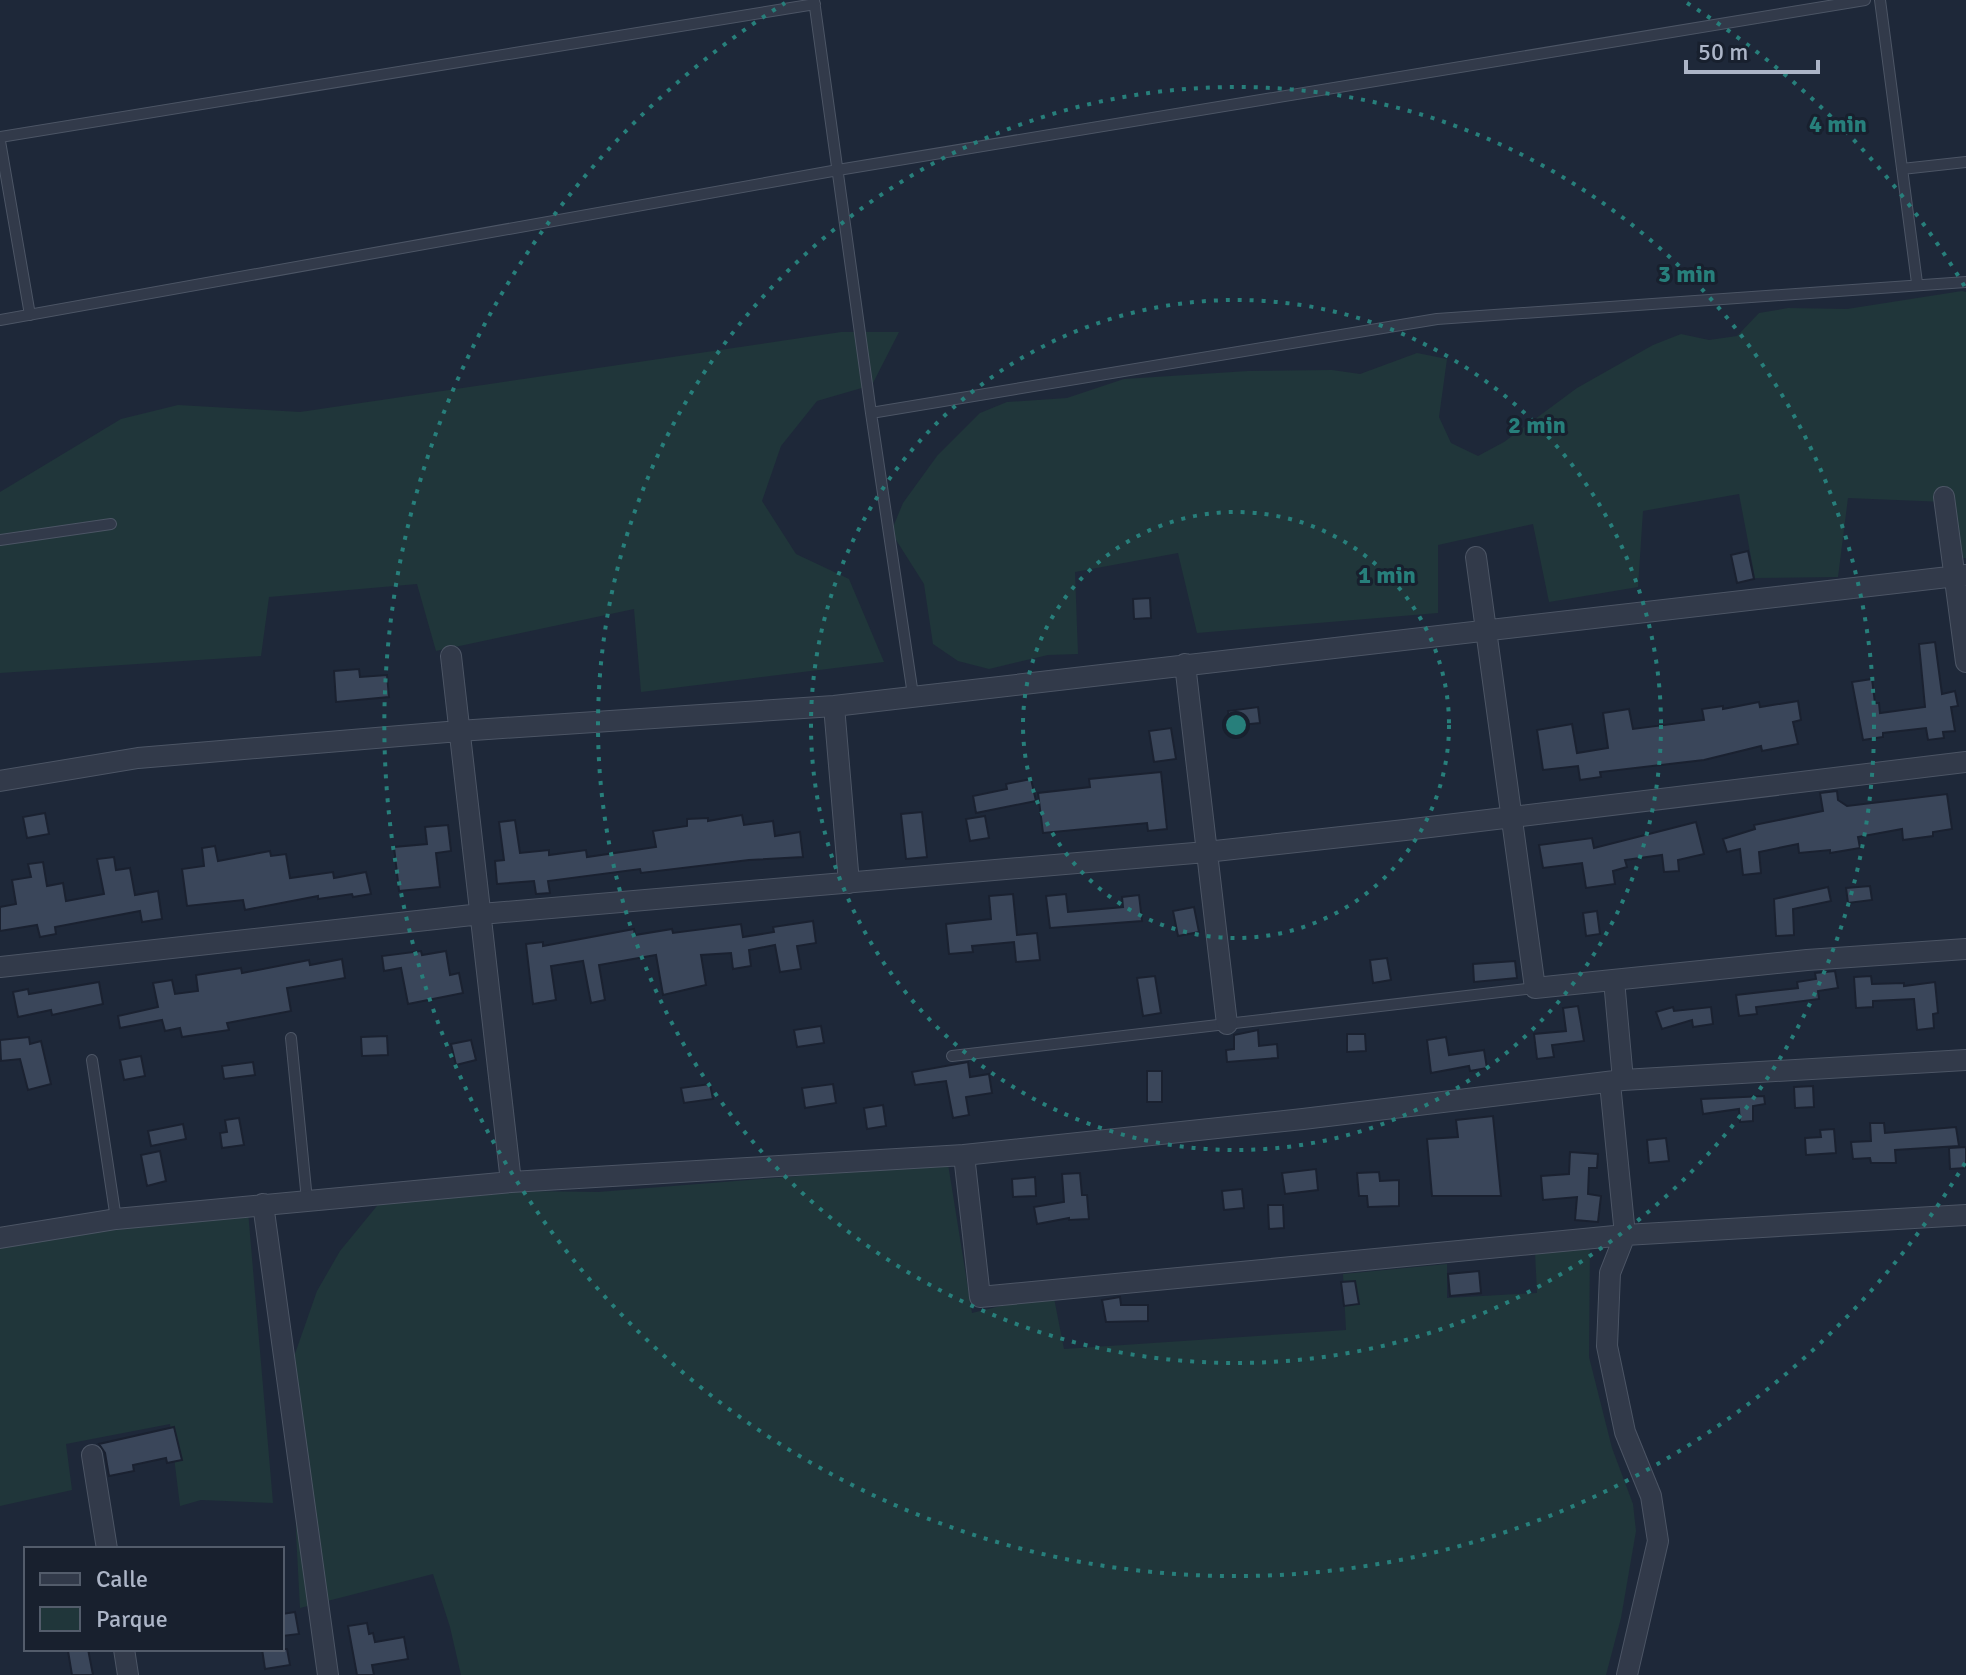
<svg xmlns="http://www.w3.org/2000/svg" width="1966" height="1675" font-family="Signika,sans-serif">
<rect width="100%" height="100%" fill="#1e2839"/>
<!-- green -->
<path fill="#20363a" d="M1962,291L1966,292V558H1958L1945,502L1848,498L1838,577L1755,578L1739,494L1643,511L1638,587L1549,602L1533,524L1438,545V613L1197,633L1178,553L1075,572L1078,654L1048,655L989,669L958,661L933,644L924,584L891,532L903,503L937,456L980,413L1007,402L1067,398L1124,379L1248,371L1332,370L1360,374L1417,353L1447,359L1439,417L1451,443L1478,456L1504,442L1577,388L1653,345L1681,334L1709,340L1737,336L1759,313L1788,308L1847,309Z
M841,332H899L872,385L817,401L781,446L762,501L796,554L849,579L884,662L641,692L634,609L436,651L417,584L269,597L261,656L0,673V492L121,419L178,405L300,412Z
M948,1164L972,1313L1053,1293L1064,1349L1346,1330L1343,1274L1447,1264V1298L1537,1293L1535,1252L1590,1240L1589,1357L1612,1448L1633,1504L1636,1531L1621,1618L1606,1675H461L450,1627L433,1574L300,1608L296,1533L297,1470L289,1371L317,1291L340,1251L381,1201L526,1191L598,1192Z
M248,1211L273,1503L201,1500L180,1506L170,1424L66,1444L72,1490L0,1506V1245Z"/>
<!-- building -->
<path fill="#3a465a" stroke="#1a2130" stroke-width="2" d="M1748,551L1754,579L1737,583L1731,555Z
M1150,598L1151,618L1134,619L1133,599Z
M1935,642L1942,694L1955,691L1958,706L1951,707L1955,731L1943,732L1944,738L1928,740L1926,728L1883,733V737L1863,740L1852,682L1872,679L1875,703H1879L1880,713L1925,707L1919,644Z
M359,669L360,677L387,675L389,697L336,702L334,671Z
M1798,701L1801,720L1793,722L1798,744L1762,751L1761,746L1704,760L1600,772L1601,777L1580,780L1578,766L1543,770L1537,730L1572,724L1577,753L1608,748L1603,713L1629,709L1633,729L1704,720L1702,709L1723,706V709L1759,702L1760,707Z
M1258,707L1260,723L1230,726L1228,711Z
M1171,728L1176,759L1154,762L1149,731Z
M1161,772L1167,829L1148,831L1147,823L1043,833L1038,793L1090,787L1089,779Z
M1031,779L1036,801L976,813L973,796L1007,789L1006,784Z
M1837,791L1838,800L1847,806L1947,794L1952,829L1933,832V836L1903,840L1902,829L1858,837L1860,848L1830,853V850L1799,853L1798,844L1759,852L1761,873L1743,875L1740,849L1727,852L1723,839L1755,829L1754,825L1823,811L1820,793Z
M922,812L927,857L906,859L901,814Z
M45,813L49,834L27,838L23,817Z
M742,815L744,825L773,821L775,836L800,832L803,857L749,860L641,873L640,869L548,881L550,893L536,894L534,881L497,884L495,861L504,860L499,822L515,820L520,853L549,850V855L586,850L587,857L656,847L653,831L687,826V819L708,818V821Z
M985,816L989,838L970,841L966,819Z
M1696,822L1704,854L1678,860L1679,871L1664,872L1662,855L1625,860L1627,867L1613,871L1615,884L1586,888L1582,863L1543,868L1539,845L1592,838L1594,848Z
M448,825L451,851L436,853L440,887L399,891L394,847L427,844L425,827Z
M215,846L218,861L270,851L271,856L286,854L290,878L333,872L334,878L366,872L371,894L353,897L352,894L318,899V896L245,910L243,900L187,906L182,869L204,866L202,848Z
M114,857L116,870L130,868L135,895L158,891L162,919L142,922L140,911L55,927L56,934L40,937L37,925L0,931V907L16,904L12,880L31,877L28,864L43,862L47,886L63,883L66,901L104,894L97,859Z
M1870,886L1872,900L1848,903L1846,888Z
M1828,887L1831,901L1793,909L1794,935L1776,936L1774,899Z
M1013,894L1017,935L1037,933L1040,960L1016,962L1014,942L972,946L973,952L949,954L946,924L991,919L989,896Z
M1066,894L1068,912L1123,907L1122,897L1139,895L1142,921L1050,928L1046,896Z
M1194,907L1199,932L1178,936L1173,911Z
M1597,911L1600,934L1586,936L1583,913Z
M813,921L816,943L797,946L801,969L780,972L775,945L749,950L751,966L733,969L731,953L701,955L706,985L663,995L656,955L599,965L605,1000L591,1003L583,961L551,966L556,1000L533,1004L526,944L543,942V946L634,929L635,935L672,929L673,933L741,924L743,937L774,932L773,927Z
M421,951L422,955L446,951L450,975L459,973L463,993L408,1004L401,968L384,971L382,956Z
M1387,958L1391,980L1373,983L1370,960Z
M342,959L345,978L287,988L291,1011L227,1023L229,1030L182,1037L180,1028L165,1031L162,1020L120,1028L118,1016L158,1007L153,983L172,980L175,994L198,991L196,975L241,968L242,973L309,960L310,965Z
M1515,961L1517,978L1474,982L1473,964Z
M1835,971L1838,988L1818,991L1819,999L1756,1007L1757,1014L1739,1016L1736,995L1798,988L1797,982L1816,979L1815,973Z
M1155,976L1161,1013L1143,1016L1137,978Z
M1871,976L1872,984L1904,983V986L1935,982L1938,1013L1933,1014L1934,1028L1917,1030L1914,999L1873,1001V1007L1856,1008L1854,977Z
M99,982L103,1004L52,1015L51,1010L18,1017L13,992L28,989L29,994Z
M1578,1006L1584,1041L1552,1045L1554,1057L1537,1059L1534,1034L1566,1031L1563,1008Z
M1673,1007L1674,1011L1711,1007L1713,1024L1693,1027L1692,1020L1662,1029L1656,1012Z
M821,1026L824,1043L797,1047L794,1030Z
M1258,1030L1259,1046L1277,1044L1278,1058L1227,1062L1226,1050L1234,1049V1035Z
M1347,1034H1365L1366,1051L1347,1052Z
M387,1036L388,1055L362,1056L361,1037Z
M29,1037L30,1044L41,1041L51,1084L28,1090L20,1059L1,1061L0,1040Z
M1446,1037L1449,1055L1484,1050L1487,1068L1470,1071L1469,1066L1431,1073L1427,1040Z
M471,1040L476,1060L456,1065L451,1044Z
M141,1056L145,1076L124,1080L120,1060Z
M253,1062L255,1075L224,1079L222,1066Z
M968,1062L970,1077L989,1074L992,1093L966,1097L969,1115L953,1118L946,1081L915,1085L912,1072Z
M1147,1071H1162V1102H1147Z
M710,1084L713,1099L684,1103L681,1088Z
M833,1084L836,1103L805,1108L802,1088Z
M1813,1086L1814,1107L1795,1108L1794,1087Z
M1764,1096L1765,1104L1753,1106V1121L1740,1122L1739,1109L1703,1114L1701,1099Z
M883,1105L886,1126L867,1129L864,1108Z
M1493,1116L1501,1196H1432L1427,1139L1458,1137L1456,1120Z
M239,1118L244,1145L222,1148L220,1133L227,1132L225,1120Z
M1870,1123H1884L1885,1133L1956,1127L1959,1146L1895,1150L1896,1163H1871L1870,1158L1853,1159L1851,1142L1871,1141Z
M183,1124L186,1139L151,1146L148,1131Z
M1834,1129L1836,1153L1806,1155L1805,1138L1821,1137L1820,1130Z
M1666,1138L1669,1161L1649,1163L1647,1140Z
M1966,1147V1168L1950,1169L1949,1148Z
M160,1151L166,1181L147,1186L141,1155Z
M1570,1152L1598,1154L1597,1168H1589L1588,1194L1601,1196L1598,1222L1575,1220L1577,1197L1543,1200L1541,1176L1569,1174Z
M1316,1169L1318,1190L1285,1194L1282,1173Z
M1379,1172L1380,1181L1399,1180V1206L1368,1207L1367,1196H1359L1357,1173Z
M1080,1173L1082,1195H1087L1089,1219L1069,1220V1218L1037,1224L1034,1207L1064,1202L1062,1174Z
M1035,1177L1036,1196L1013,1197L1012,1179Z
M1242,1189L1244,1208L1224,1210L1222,1191Z
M1268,1205H1283L1284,1228L1269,1229Z
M1479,1271L1481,1293L1450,1296L1448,1274Z
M1355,1281L1359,1304L1344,1306L1341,1282Z
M1120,1297L1121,1305H1148V1321L1106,1322L1102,1300Z
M174,1427L182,1460L167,1463L166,1458L133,1465L134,1471L109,1476L105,1453L99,1444Z
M295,1612L299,1634L282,1636V1614Z
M367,1623L369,1634L373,1633L375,1642L404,1637L408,1659L372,1665L374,1675H357L348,1626Z
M77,1649H88L93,1675H72L68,1651Z
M262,1649H287L290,1665L265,1669Z"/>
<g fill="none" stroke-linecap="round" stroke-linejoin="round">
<defs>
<path id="service" d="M814,0L871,413L913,695
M1880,0L1917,283
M0,137L815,4
M0,141L30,315
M1902,169L1966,162
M0,320L838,170L1865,0
M871,413L1437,319L1966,282
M0,540L111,524
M291,1038L307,1200
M952,1056L1535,988
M92,1060L116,1219"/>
<path id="minor" d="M1944,497L1966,662
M1476,557L1535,988L1807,960L1966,949
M451,656L511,1182
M1185,664L1227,1024
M834,706L849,883
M0,781L138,758L459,731L834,706L1966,575
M0,967L481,914L1206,852L1405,830L1966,762
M1614,980L1623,1080
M1610,1083L1625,1235L1610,1273L1607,1346L1625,1432L1651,1496L1658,1541L1627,1675
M964,1155L980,1297L1625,1235L1966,1215
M263,1204L328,1675
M0,1238L116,1219L511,1182L964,1155L1303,1119L1623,1080L1966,1060
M92,1455L107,1549
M124,1649L128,1675"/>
</defs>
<!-- service casing -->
<use href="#service" stroke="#4c5565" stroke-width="12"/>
<!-- minor casing -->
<use href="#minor" stroke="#4c5565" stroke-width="22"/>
<!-- service -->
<use href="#service" stroke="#323a4a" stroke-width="10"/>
<!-- minor -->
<use href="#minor" stroke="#323a4a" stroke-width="20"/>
</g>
<!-- distance rings -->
<g fill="none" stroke="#277f7b" stroke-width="4" stroke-dasharray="4 8">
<circle cx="1236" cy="725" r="213"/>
<circle cx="1236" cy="725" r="425"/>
<circle cx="1236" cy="725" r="638"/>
<path d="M1965 1163A851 851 0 1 1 785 3M1687 3A851 851 0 0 1 1965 287"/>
</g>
<circle cx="1236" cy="725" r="12" fill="#277f7b" stroke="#18202e" stroke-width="4"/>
<g font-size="24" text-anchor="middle" font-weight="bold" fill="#277f7b" stroke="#18202e" stroke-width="6" stroke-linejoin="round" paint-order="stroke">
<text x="1838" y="132">4 min</text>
<text x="1687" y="282">3 min</text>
<text x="1537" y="433">2 min</text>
<text x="1387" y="583">1 min</text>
</g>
<!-- legend -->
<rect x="24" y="1547" width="260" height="104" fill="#18202e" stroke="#535c6b" stroke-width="2"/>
<rect x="40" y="1573" width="40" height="12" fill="#323a4a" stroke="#535c6b" stroke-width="2"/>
<text x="96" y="1587" font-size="24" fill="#acb5c7">Calle</text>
<rect x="40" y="1607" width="40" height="24" fill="#20363a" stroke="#535c6b" stroke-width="2"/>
<text x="96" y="1627" font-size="24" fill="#acb5c7">Parque</text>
<!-- scale -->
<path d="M1686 60v12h132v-12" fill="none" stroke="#acb5c7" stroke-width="4"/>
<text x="1698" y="60" font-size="24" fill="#acb5c7" stroke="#18202e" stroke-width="6" paint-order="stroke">50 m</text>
</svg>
